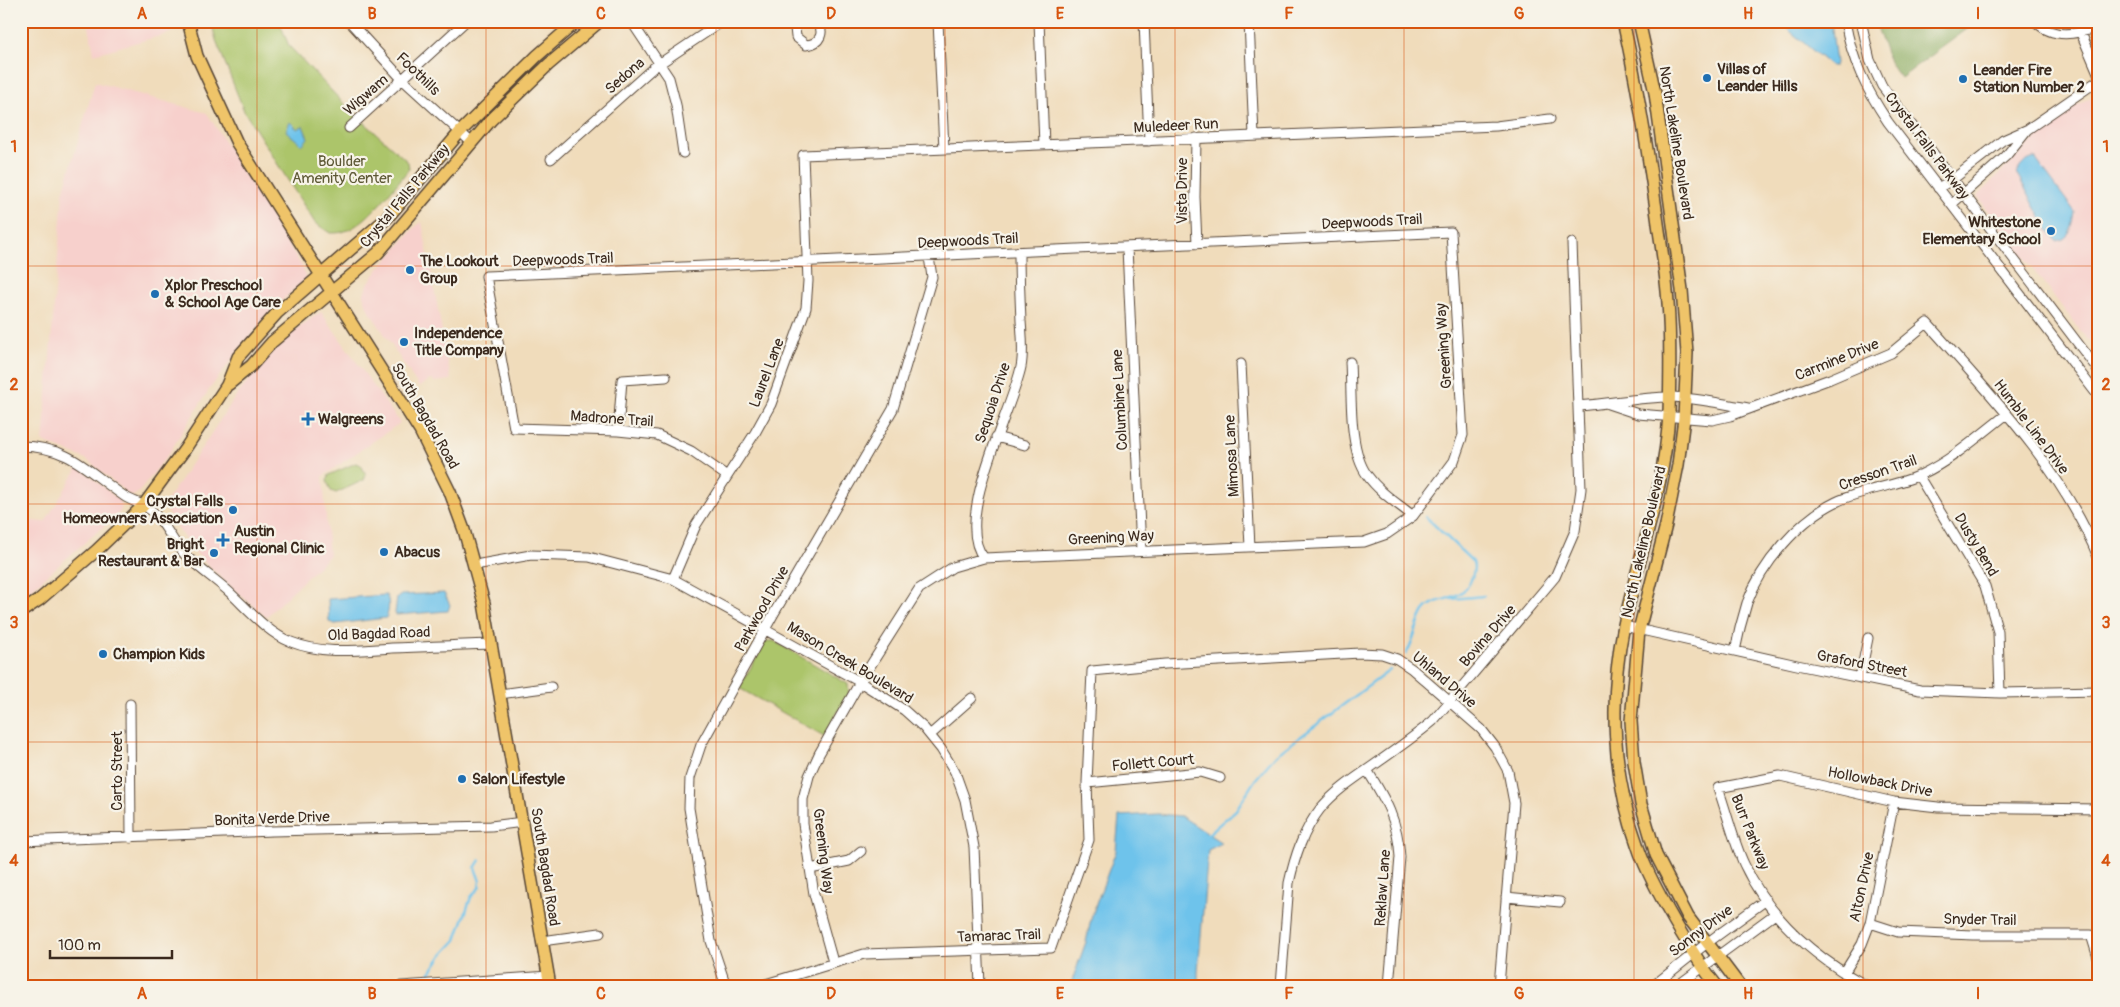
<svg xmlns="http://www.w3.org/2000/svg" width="2120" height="1007" font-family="Pangolin,sans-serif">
<rect width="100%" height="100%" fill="#f7f3e8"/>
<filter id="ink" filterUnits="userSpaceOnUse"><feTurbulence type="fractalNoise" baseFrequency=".02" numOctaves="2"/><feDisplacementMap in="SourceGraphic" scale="10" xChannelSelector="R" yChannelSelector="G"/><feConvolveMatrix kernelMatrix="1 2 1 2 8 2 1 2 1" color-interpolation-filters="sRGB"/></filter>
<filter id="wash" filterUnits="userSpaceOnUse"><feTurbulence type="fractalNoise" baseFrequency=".0096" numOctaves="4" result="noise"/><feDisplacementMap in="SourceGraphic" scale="20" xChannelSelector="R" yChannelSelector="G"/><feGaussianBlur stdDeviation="1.12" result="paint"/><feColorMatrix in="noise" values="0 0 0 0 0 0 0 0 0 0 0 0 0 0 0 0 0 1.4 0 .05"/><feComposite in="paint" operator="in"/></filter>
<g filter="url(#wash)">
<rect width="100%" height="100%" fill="#f0dcbb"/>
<!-- built -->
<path fill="#f7d0cc" d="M88,21H167L171,33L94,54Z
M95,82L207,113L303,268L306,279L274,308L244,343L209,390L169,453L139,492L133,496L129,495L86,459L43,442L63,193Z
M2099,92V355L1977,196L2034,139L2074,107Z
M422,222L451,380L435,382L430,380L419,387L368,309L363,295L369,282L377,271L415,227Z
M321,312L400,423L323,476L329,556L266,617L222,579L190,547L163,506L234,399L281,339Z
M79,466L119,500L122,506L120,512L21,598V520L45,522Z"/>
<!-- green -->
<path fill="#acc56b" stroke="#747844" d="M211,21H279L289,46L346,106L408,162L409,169C396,185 365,226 345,231C341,233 335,233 330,233L315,223L244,111L216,40Z
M356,463L361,465L366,475L364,480L336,493L331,491L327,481L329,475Z
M769,641H774L848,684L849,693L824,736L739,688L765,643Z"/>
<!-- forest -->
<path fill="#89aa5f" stroke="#626a3e" d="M1875,21H1978L1901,78L1889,62Z"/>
<!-- water -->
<path fill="#6ec3eb" stroke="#547684" d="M1778,21H1831L1836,63L1835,66H1831Z
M290,122L297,129L303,126L308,138L302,145L286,131Z
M2035,158L2075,212C2073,225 2071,240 2056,241L2047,228L2017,174C2019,166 2026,160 2035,158Z
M444,593L450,605L448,611L396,615L395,613L397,598L401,595Z
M386,595C390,600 389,612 386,618L335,624L329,622L328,599Z
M1158,814L1181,816L1222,843L1208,850L1198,971V986H1070L1086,942L1092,915L1116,851L1119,816Z"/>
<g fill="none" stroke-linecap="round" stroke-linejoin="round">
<!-- stream -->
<path stroke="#6ec3eb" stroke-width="2.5" d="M1451,599L1484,596
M1406,654C1414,641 1416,624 1424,611C1436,594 1463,605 1472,577C1474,572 1475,568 1473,562L1426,517
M1207,835L1236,810L1255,780L1276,755L1390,670
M427,977L442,955L456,940L471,897L479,888L480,881L475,868L480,860"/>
</g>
</g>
<g filter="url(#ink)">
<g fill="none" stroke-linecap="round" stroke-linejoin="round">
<defs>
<path id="minor" d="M349,21L403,80L471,142
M631,21L669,78L676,105L683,153
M799,21L795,28L796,37L806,45C820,44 826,32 816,21
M938,21L944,149
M1039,21L1044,145
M1144,21L1149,141
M1249,21L1254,136
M1845,21C1852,61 1866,89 1888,122L2099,397
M1861,21L1870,60L1882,86L2099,371
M2035,21C2053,40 2077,34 2099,27
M2081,33L2099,75
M349,128L466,21
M1196,138L1195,197L1197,244
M551,159L653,68L723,21
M1938,188L1952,180L2003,140L2028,129L2099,80
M1952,204L2006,156L2026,131
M1127,248L1141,550
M1350,362C1352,394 1348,449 1367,475C1379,492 1397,503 1413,516
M1241,364L1250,547
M1608,404L1638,414L1712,420L1730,416L1830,379L1891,353L1927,323C1991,395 2062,468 2099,559
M1578,406C1609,404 1639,397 1671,397C1697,398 1723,404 1748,408
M618,431L622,380L666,377
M996,437L1025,445
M21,446C71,447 87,471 124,496C133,502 147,505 154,513C164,523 170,536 178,547C192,564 210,575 227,590C246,607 266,632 291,642C324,655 358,650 392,648C425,647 458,645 491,644
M1918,475L1985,586L1998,632L2000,693
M727,476L691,451L657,435L618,431L514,428L486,276L1451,232L1463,435L1454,461L1413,516L1387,534L1364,542L984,558L953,567L919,589L860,682L819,754L809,776L803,799V824L814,894L833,962
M984,558C952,520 1012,411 1021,367C1024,352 1022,336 1021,321C1020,298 1019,276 1019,253
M475,565L531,555L589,557L673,579L860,682L904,710L924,728L941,749L955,772L965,800L974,847L980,986
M673,579L696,525L755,433L771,404L806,308L808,281L803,155L1496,126L1550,119
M1624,626L1797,665L1920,690L2000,693L2099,691
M1735,651C1738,635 1742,619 1747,603C1761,564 1799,520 1836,502C1862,489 1893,487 1920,475C1952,460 1979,436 2007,414
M1860,678L1868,638
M500,694L551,687
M130,704L131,838
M930,735L972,698
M1367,770C1386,800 1398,821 1400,857L1389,986
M1087,783L1200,772L1220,778
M21,841L272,831L491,826L523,822
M810,869L849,861L861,851
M1506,897L1560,902
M1870,923L1898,932L1974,935H2091L2099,961
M542,941L600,933
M1844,973L1862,944L1870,923L1894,802
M401,986L549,976
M726,986L711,941L689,808L690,778L701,745L773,615L893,409L932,277L929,257
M759,986L864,954L1051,948L1089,840L1087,783L1092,671L1165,664L1360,653L1382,654L1397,659L1412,669L1481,729L1495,747L1508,771L1514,803L1499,986
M1281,986L1289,883C1295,856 1303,831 1320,809C1335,791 1355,778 1374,765C1394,751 1414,737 1433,721L1555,577L1575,531L1581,489L1572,243
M1653,986L1707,943L1766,900
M1677,986L1775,914
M1867,986C1815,958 1769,918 1744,864C1733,840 1727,813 1718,788L1780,776L1894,802L1938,807L2099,809"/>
<path id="major" d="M188,21L197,56L237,143L420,431L450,492L464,530L484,603L550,986
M1623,21C1637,83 1647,146 1656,209C1660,240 1666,272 1668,303C1671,340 1670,377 1669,414C1665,486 1639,555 1624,625C1609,698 1612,776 1638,847C1645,869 1657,890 1668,910C1683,937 1698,962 1717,986
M1639,21L1655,93L1682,290L1687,353L1684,418L1678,465L1666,525L1639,630L1631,721L1634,762L1641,804L1656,855L1688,917L1740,986
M229,384L251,366L272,342L378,253L491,120L548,65L600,21
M21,612L39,600L96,551L143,506L185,449L227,385L238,357L277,313L388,217L460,132L537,56L577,21"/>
</defs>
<!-- minor casing -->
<use href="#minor" stroke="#564536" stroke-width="11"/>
<!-- major casing -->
<use href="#major" stroke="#564536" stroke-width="14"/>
<!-- minor -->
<use href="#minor" stroke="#fff" stroke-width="9"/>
<!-- major -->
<use href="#major" stroke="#efc469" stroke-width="11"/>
</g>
</g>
<!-- grid -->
<path fill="none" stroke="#d7540e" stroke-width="1" stroke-opacity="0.55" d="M257,21V986M486,21V986M716,21V986M945,21V986M1175,21V986M1404,21V986M1634,21V986M1863,21V986M21,266H2099M21,504H2099M21,742H2099"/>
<!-- markers -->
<g fill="#1f6fb2" stroke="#f7f3e8" stroke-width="2">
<circle cx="1707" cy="78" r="5"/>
<circle cx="1963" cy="79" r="5"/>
<circle cx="2051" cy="231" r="5"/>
<circle cx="410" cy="270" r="5"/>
<circle cx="155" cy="294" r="5"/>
<circle cx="404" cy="342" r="5"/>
<path d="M305.5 411.5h5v5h5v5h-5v5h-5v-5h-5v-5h5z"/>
<circle cx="233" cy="510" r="5"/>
<path d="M220.5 532.5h5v5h5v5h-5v5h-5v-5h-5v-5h5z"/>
<circle cx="384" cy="552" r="5"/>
<circle cx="214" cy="553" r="5"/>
<circle cx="103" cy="654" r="5"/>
<circle cx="462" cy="779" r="5"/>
</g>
<g text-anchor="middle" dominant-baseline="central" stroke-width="4.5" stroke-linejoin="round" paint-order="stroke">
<!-- poi labels -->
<g font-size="15" font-weight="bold" fill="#3b2a1e" stroke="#f7f3e8" text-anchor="start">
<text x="1717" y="69">Villas of<tspan x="1717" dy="17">Leander Hills</tspan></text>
<text x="1973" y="70">Leander Fire<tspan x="1973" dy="17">Station Number 2</tspan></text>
<text x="2041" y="222" text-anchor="end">Whitestone<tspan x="2041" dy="17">Elementary School</tspan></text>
<text x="420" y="261">The Lookout<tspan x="420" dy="17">Group</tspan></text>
<text x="165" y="285">Xplor Preschool<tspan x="165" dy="17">&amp; School Age Care</tspan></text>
<text x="414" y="333">Independence<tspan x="414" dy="17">Title Company</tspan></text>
<text x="318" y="419">Walgreens</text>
<text x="223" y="501" text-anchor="end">Crystal Falls<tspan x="223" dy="17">Homeowners Association</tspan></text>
<text x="234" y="531">Austin<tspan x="234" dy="17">Regional Clinic</tspan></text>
<text x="204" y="544" text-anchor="end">Bright<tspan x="204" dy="17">Restaurant &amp; Bar</tspan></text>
<text x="394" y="552">Abacus</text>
<text x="113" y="654">Champion Kids</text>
<text x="472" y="779">Salon Lifestyle</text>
</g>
<!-- street labels -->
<g font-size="15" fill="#3b2a1e" stroke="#f7f3e8">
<text transform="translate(418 74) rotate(44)">Foothills</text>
<text transform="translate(625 76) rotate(-41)">Sedona</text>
<text transform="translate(366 95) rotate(-41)">Wigwam</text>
<text transform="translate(1176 126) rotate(-3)">Muledeer Run</text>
<text transform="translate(1676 143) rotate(81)">North Lakeline Boulevard</text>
<text transform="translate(1927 146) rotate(53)">Crystal Falls Parkway</text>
<text transform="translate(1182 191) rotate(-90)">Vista Drive</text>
<text transform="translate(405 196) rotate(-50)">Crystal Falls Parkway</text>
<text transform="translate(1372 222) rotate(-3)">Deepwoods Trail</text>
<text transform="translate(968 241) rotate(-3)">Deepwoods Trail</text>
<text transform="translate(563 260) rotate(-2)">Deepwoods Trail</text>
<text transform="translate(1444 346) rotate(-94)">Greening Way</text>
<text transform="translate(1837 360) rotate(-22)">Carmine Drive</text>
<text transform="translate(767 373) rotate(-69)">Laurel Lane</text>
<text transform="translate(1120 400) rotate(-93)">Columbine Lane</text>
<text transform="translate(993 403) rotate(-72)">Sequoia Drive</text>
<text transform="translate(425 416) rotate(60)">South Bagdad Road</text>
<text transform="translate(612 419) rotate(4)">Madrone Trail</text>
<text transform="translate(2031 427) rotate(53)">Humble Line Drive</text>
<text transform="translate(1232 456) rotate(-93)">Mimosa Lane</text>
<text transform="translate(1878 473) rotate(-19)">Cresson Trail</text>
<text transform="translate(1111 538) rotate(-3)">Greening Way</text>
<text transform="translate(1644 542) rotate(-77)">North Lakeline Boulevard</text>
<text transform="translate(1976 545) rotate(59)">Dusty Bend</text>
<text transform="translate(762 609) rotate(-61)">Parkwood Drive</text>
<text transform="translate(379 634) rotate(-2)">Old Bagdad Road</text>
<text transform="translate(1488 636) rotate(-49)">Bovina Drive</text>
<text transform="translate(850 663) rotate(31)">Mason Creek Boulevard</text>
<text transform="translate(1862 664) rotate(11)">Graford Street</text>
<text transform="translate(1444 680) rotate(40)">Uhland Drive</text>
<text transform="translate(1153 763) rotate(-5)">Follett Court</text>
<text transform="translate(117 771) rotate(-90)">Carto Street</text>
<text transform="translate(1880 782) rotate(11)">Hollowback Drive</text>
<text transform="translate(272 819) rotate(-2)">Bonita Verde Drive</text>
<text transform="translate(1750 832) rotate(68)">Burr Parkway</text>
<text transform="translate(823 851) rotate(83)">Greening Way</text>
<text transform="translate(545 867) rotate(81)">South Bagdad Road</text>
<text transform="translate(1862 887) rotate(-78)">Alton Drive</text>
<text transform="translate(1383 888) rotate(-86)">Reklaw Lane</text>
<text transform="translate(1980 920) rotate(1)">Snyder Trail</text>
<text transform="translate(1701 931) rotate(-37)">Sonny Drive</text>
<text transform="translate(999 936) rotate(-2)">Tamarac Trail</text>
</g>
<!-- park labels -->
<g font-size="15" fill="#5d5835" stroke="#f7f3e8">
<text x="342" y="161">Boulder<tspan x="342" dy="17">Amenity Center</tspan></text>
</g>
</g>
<!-- margin -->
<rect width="2120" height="1007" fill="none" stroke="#f7f3e8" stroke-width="55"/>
<!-- scale -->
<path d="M50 950v8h122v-8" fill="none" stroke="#3b2a1e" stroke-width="2.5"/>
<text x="58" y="950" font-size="15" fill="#3b2a1e" stroke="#f7f3e8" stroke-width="4" paint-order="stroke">100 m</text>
<rect x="28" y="28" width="2064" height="952" fill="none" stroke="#d7540e" stroke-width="2"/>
<g font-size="16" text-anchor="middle" font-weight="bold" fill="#d7540e">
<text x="142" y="19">A</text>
<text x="372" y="19">B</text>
<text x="601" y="19">C</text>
<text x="831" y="19">D</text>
<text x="1060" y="19">E</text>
<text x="1289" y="19">F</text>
<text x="1519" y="19">G</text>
<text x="1748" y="19">H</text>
<text x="1978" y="19">I</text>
<text x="14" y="152">1</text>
<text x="2106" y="152">1</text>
<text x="14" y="390">2</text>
<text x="2106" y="390">2</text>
<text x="14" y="628">3</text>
<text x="2106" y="628">3</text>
<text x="14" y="866">4</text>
<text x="2106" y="866">4</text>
<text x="142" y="999">A</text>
<text x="372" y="999">B</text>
<text x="601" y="999">C</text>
<text x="831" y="999">D</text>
<text x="1060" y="999">E</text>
<text x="1289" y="999">F</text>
<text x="1519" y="999">G</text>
<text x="1748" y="999">H</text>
<text x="1978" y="999">I</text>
</g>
</svg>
